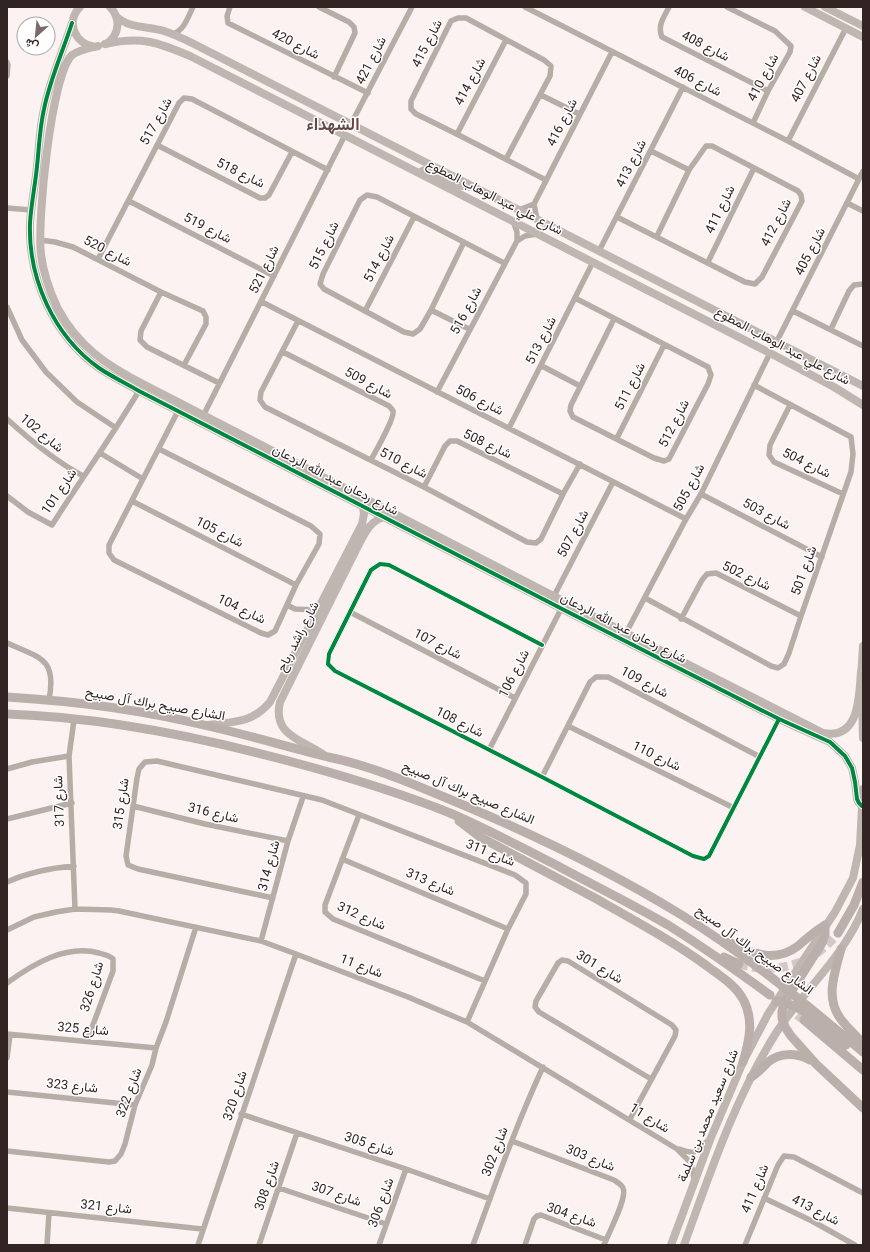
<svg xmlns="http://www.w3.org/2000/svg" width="870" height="1252" font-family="Georgia,Vazirmatn,serif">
<rect width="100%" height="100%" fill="#fbf2f1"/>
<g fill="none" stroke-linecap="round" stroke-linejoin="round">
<!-- primary-tunnel -->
<path stroke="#d3c9c8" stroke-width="9" stroke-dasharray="9 4.5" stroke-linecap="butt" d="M739,964C778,975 812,965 838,933
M786,1007L804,1020"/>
<!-- street -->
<path stroke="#b7ada7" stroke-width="5.5" d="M230,7L227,16L228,23L368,93
M319,7L349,22L354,27L355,33L334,77
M525,7L788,141L859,179
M669,7C664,17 657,26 662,37L768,91
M727,7L775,31L791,46L790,52L768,91L753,123
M172,34C184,31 188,17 193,7
M7,62L8,65L7,76
M541,95L579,114
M351,124L412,7
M457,134L506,40
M788,141L846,28
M157,145L260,198H265L269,195L292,152
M651,151L689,170
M506,159L550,76L551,66L544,60L466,18H458L451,21L411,101V109L416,114C460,135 503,158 546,180
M129,201L274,276
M847,203L863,211
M534,204L537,219
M7,208L31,210
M519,210L534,204L612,52
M617,217L745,282L755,284L762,277L802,201L801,195L798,191L712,146H706L689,170L657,236
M40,240L55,242L73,247L161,292L203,311L206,317V324L184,365
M517,241L525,236L537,234
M464,242L431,310L420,329L413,334L404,332L324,289L320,284L323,274L360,200L367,195L377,197L504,263
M599,251L683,87
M98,259L179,103L184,98L192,99L328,170
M708,262L754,168
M161,292L141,331L140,340L147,347L219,383
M575,298L708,367L711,375L708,384L669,459L664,461L654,458L573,417L570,411L571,405L614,319
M262,302L686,519
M7,307L22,340L46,372L77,402L116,428
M431,310L469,329
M365,311L414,217
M793,311L863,346
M298,321L261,392L260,400L265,407L424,487L527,542L536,543L541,539L563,494L580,464
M831,329L849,291L854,285L863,284
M777,341L863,171
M283,352L389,406C391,408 392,409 393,411C395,418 375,452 371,460
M542,366L580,386
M437,392L517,241V232L513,221
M790,405L770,445L769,455L774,462L843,494
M204,414L345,135
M7,419C31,441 55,461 83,476
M509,428L593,262
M617,438L664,345
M159,449L311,526L320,534L319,544L296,585L275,631L268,635L261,633L114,560L109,553V545L178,411
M100,453L143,479
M424,487L445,446L450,441H457L563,494
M701,494L822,557
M7,496L28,512L52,525C82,478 115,432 143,384
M132,501L296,585
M554,596L613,482
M645,598L771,666L778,668L784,664L789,653L801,616L851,472L853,454L851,437L754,385
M287,605L295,609L318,610
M350,612L515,698
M681,619L702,580L707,574L716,573L801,616
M626,633L686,519L701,494L770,353
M7,643C40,658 57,658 49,700
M542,645L389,565L380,564L371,570L329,654L328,664L335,671L542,777L693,856L704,859L709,856L779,719
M568,726L734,808
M489,750L561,609
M69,756L74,720
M7,769L32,762L69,756L75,909
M542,777L590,682L596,677H608L760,757
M133,806L205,824L288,841
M359,815L325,905V912L333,919L485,981
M7,819L72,803
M342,859L508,929
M7,882C29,872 50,868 74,866
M273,898L138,869L128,865L126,856L137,778L139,769L145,762L157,761L322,800L515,875L526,883V894L508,929L467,1022
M7,930L34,917L56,912L75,909L111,910L119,911L261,941L296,954L408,997L467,1022L677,1149L691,1163L694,1179
M261,941L288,841L303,797
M7,983C33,964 66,944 99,953C105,955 109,955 113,959V971L87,1041
M7,1034L156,1048
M7,1058L10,1035
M7,1092L135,1105
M241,1114L406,1169L490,1199
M630,1119L675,1036L676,1030L672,1025L568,961L562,960L558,963L536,1001L535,1007L539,1012L651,1079
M512,1141L614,1180C617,1182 622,1185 623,1188C628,1197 608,1234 604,1245
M679,1149C699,1156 694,1151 709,1140
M7,1151L109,1162L115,1161L121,1154L125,1144L135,1105L152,1065L156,1048L166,1022L196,927
M279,1188L386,1224
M764,1198L812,1221L855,1245
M7,1208L202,1229
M47,1245L49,1213
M198,1245L296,954
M259,1245L297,1133
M379,1245L406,1169
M473,1245C495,1185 516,1125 543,1067
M525,1245L534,1219L537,1216L541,1215L606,1240
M745,1245L778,1165L784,1156L794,1157L863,1193"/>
<!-- secondary -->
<path stroke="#c0b6b1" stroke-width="8" d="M80,7C65,22 75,44 95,47
M805,7L863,37
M825,7L863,26
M116,16C129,29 148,26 164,31C174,34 184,39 194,44L863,386
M72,23C63,51 50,79 44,109C39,131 39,153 36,175C34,191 31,207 30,223C28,279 54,336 99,368C112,377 126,383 139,391L568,612L779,719L830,742L845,756L852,768L855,782L857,799L859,803L862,806
M105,44C141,36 157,42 190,56L770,353L834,387L863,405
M106,44C120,35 121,18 110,7
M98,46C90,48 79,50 72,55C51,75 37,222 41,254C43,273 50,292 58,309C78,346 106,365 143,384L571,605L823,733C860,740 859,696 861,671
M421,174L422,171L425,170L454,184L468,187
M861,677L863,646
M862,698L863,738
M208,725C233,722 253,723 270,702L362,524L364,514L363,506
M324,755C303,740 272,736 280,702L359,544C365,533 370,521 384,517
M671,1245L710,1140L743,1062L768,1014L835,912L853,878L860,845L863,789
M684,1245C710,1173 735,1098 776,1033C803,991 844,957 863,909"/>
<!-- primary -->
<path stroke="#baafaa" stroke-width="9" d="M7,697C74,701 143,710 208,726C248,735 288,747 328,757C377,767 422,788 468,807C541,838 613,873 680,914C745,954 805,1003 863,1052
M7,714C100,717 191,735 281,759C338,774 395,791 450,813C487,829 523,848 558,866C595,886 632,904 668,925C703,947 737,971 770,995
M459,821L480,837C518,857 555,877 593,897C632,919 671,940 707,966C720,976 736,985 744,1001C754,1021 749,1042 743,1062
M825,925V935L822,943L784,1003L782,1011V1018L785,1027L791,1036L816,1064L863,1108
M838,933L854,905L863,882
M729,942C752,953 774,964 798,946C807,938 815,931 825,925
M841,949C835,972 825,997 840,1018C847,1028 856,1035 863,1044
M724,957L739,964
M776,1001C804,1004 825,1029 846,1045
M804,1020L863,1070
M751,1077C758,1073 762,1068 768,1062C780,1052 797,1053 810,1060"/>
<defs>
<path id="cycleway" d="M72,23C63,51 50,79 44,109C39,131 39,153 36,175C34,191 31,207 30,223C28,279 54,336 99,368C112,377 126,383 139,391L568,612L779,719L830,742L845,756L852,768L855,782L857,799L859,803L862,806
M542,645L389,565L380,564L371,570L329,654L328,664L335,671L542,777L693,856L704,859L709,856L779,719"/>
</defs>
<!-- cycleway casing -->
<use href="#cycleway" stroke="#fff" stroke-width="6"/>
<!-- cycleway -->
<use href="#cycleway" stroke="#00873e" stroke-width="4"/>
</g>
<g text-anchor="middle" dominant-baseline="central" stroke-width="3" stroke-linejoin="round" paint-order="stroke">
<!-- street labels -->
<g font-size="13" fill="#322422" stroke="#fff">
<text transform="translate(428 44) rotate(-63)">شارع 415</text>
<text transform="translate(295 45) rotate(27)">شارع 420</text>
<text transform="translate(705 47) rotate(27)">شارع 408</text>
<text transform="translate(372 61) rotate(-63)">شارع 421</text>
<text transform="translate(764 78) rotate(-62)">شارع 410</text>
<text transform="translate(807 79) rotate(-63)">شارع 407</text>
<text transform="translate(471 82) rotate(-62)">شارع 414</text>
<text transform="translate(697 82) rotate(27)">شارع 406</text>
<text transform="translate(157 122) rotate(-61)">شارع 517</text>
<text transform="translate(563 123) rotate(-63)">شارع 416</text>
<text transform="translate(632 164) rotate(-63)">شارع 413</text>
<text transform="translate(240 174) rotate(26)">شارع 518</text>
<text transform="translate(494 198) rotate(27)">شارع علي عبد الوهاب المطوع</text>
<text transform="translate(721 210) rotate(-64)">شارع 411</text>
<text transform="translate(777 223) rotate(-63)">شارع 412</text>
<text transform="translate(207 229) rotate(27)">شارع 519</text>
<text transform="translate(325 246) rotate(-64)">شارع 515</text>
<text transform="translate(107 252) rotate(27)">شارع 520</text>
<text transform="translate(811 252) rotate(-63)">شارع 405</text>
<text transform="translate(380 259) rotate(-63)">شارع 514</text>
<text transform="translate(265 270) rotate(-64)">شارع 521</text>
<text transform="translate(467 311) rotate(-62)">شارع 516</text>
<text transform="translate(542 341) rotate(-63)">شارع 513</text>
<text transform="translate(782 347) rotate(28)">شارع علي عبد الوهاب المطوع</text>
<text transform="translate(368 384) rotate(28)">شارع 509</text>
<text transform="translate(631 387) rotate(-63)">شارع 511</text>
<text transform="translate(479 401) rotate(27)">شارع 506</text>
<text transform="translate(675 424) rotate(-63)">شارع 512</text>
<text transform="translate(41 434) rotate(40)">شارع 102</text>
<text transform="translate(487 445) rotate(25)">شارع 508</text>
<text transform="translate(403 464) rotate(27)">شارع 510</text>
<text transform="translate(806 464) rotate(26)">شارع 504</text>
<text transform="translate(335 481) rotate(27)">شارع ردعان عبد الله الردعان</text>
<text transform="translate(690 488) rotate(-62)">شارع 505</text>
<text transform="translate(60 492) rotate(-56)">شارع 101</text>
<text transform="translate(766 515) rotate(28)">شارع 503</text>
<text transform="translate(219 533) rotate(27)">شارع 105</text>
<text transform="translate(574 534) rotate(-62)">شارع 507</text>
<text transform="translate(805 571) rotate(-70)">شارع 501</text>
<text transform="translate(746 577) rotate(25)">شارع 502</text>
<text transform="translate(241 610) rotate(26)">شارع 104</text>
<text transform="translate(623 629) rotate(27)">شارع ردعان عبد الله الردعان</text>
<text transform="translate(299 637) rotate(-63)">شارع راشد رباح</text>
<text transform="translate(437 645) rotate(27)">شارع 107</text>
<text transform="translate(515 674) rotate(-63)">شارع 106</text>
<text transform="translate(644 683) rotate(28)">شارع 109</text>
<text transform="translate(155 705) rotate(10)">الشارع صبيح براك آل صبيح</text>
<text transform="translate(459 723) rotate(27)">شارع 108</text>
<text transform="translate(656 757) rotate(26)">شارع 110</text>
<text transform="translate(468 794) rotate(23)">الشارع صبيح براك آل صبيح</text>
<text transform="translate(60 801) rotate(-92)">شارع 317</text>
<text transform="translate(122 804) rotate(-82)">شارع 315</text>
<text transform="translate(213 814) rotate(13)">شارع 316</text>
<text transform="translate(490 854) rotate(22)">شارع 311</text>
<text transform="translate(270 866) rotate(-75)">شارع 314</text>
<text transform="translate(430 883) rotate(23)">شارع 313</text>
<text transform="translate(361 917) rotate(24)">شارع 312</text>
<text transform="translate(754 951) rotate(36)">الشارع صبيح براك آل صبيح</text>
<text transform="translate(361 967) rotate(21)">شارع 11</text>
<text transform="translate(599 968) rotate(31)">شارع 301</text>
<text transform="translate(93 987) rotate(-73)">شارع 326</text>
<text transform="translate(83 1030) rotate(5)">شارع 325</text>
<text transform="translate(72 1087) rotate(6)">شارع 323</text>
<text transform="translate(130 1093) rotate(-70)">شارع 322</text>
<text transform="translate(236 1096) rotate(-72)">شارع 320</text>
<text transform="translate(709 1116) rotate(-68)">شارع سعيد محمد بن سلمة</text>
<text transform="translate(649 1119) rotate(32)">شارع 11</text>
<text transform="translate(369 1145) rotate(18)">شارع 305</text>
<text transform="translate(496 1152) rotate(-69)">شارع 302</text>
<text transform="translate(590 1159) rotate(22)">شارع 303</text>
<text transform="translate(268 1186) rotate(-71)">شارع 308</text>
<text transform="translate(756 1189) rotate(-67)">شارع 411</text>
<text transform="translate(336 1195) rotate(19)">شارع 307</text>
<text transform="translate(382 1203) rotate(-70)">شارع 306</text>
<text transform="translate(106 1208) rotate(6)">شارع 321</text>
<text transform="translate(815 1211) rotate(27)">شارع 413</text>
<text transform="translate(571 1216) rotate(19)">شارع 304</text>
</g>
<!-- district labels -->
<g font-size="17" font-weight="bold" fill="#684844" stroke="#fff">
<text x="333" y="126">الشهداء</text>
</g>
</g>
<!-- border -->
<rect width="870" height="1252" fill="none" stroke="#322422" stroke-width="16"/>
<!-- north arrow -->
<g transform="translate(36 36) rotate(207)"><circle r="19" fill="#ffffff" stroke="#ada7a7"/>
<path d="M0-3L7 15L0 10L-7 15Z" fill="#786c6a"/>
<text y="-6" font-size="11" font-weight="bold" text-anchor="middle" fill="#322422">ش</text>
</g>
</svg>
